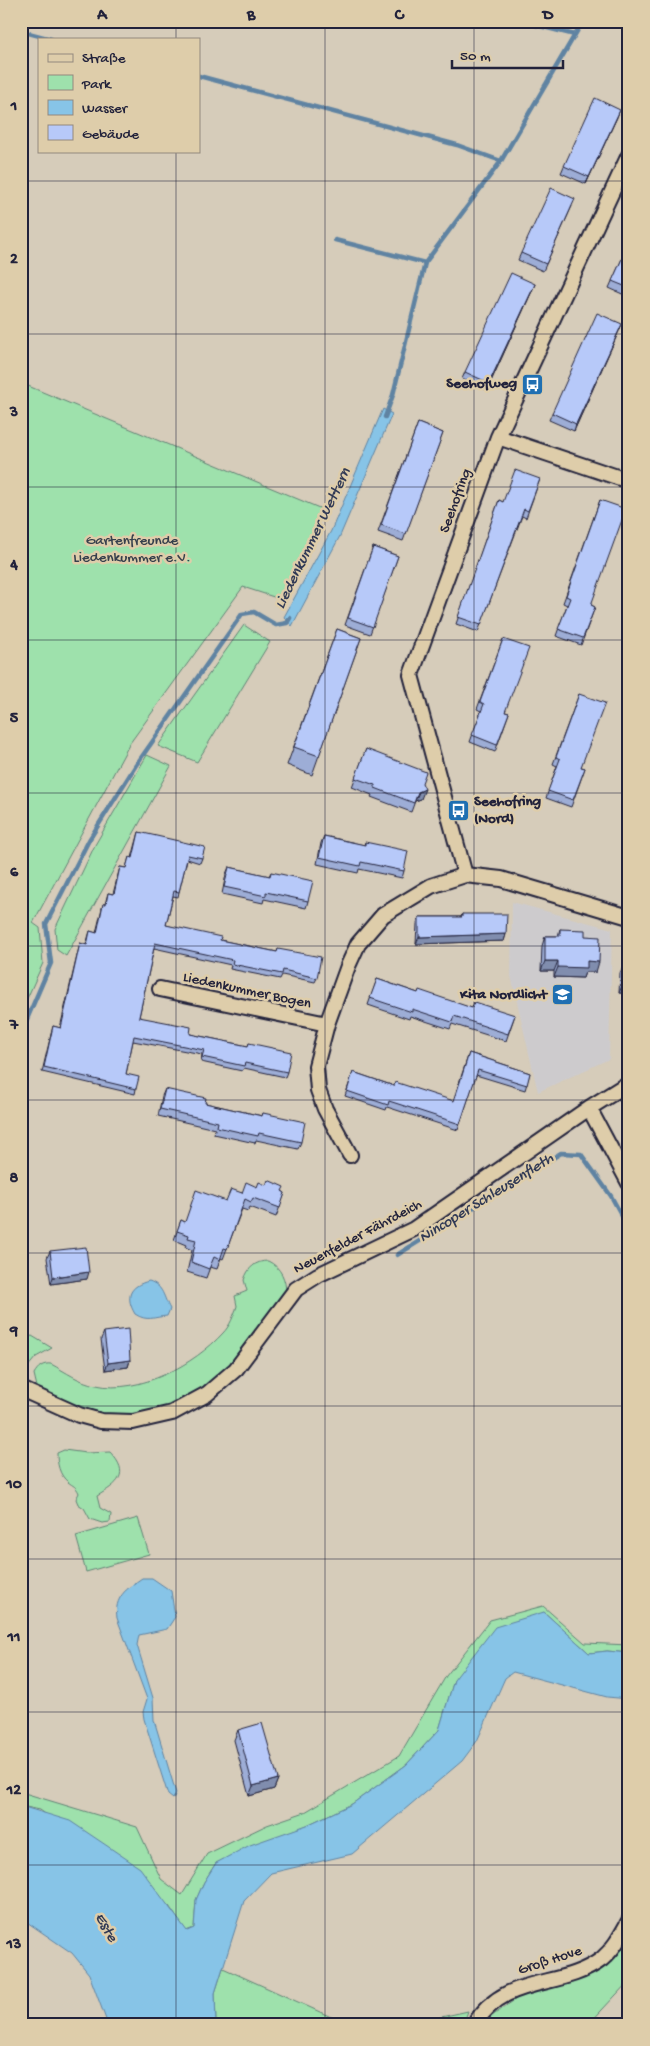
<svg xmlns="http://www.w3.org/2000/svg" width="650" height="2046" font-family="'Gochi Hand',sans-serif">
<rect width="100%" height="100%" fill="#d6ccba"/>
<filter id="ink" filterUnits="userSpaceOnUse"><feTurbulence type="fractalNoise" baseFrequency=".02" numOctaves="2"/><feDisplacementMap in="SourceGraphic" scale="10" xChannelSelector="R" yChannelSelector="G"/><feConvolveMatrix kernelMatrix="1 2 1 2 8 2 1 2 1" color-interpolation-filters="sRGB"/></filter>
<g filter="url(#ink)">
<!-- built -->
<path fill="#cdcbcd" d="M512,902L612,929L609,1059L538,1092L511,976Z"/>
<!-- green -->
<path fill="#9ee1ac" stroke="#608274" d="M21,383L324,510L280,599L243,587L130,743L33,923L40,928L43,963L21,1012V950L27,935L21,934Z
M244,625L270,642L197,762L158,746Z
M147,755L171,766L66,956L57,950L55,929L95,845Z
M268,1261C281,1267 286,1280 286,1293C266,1317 251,1345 229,1366C195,1400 146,1423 97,1412C76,1408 56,1396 37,1387L34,1374C38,1367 43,1363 51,1364C66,1372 79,1382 96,1385C139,1395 195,1364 223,1333C230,1326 234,1315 237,1306L235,1296L247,1291L244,1280C248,1268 255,1261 268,1261Z
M32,1336L52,1348L36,1357L21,1375V1339Z
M64,1450L86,1453L110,1452C131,1474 118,1484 97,1496L100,1508L111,1514L110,1522L102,1523L90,1519L84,1508L78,1504L76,1499L79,1493C76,1486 73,1486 68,1482C59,1475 57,1463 57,1453Z
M138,1518L149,1554L86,1572L76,1536Z
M543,1606L585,1643L629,1645V1653L607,1651L589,1653L544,1612L454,1680L439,1730L406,1765L352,1804L307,1825L216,1863L204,1882L196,1900L194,1928L186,1931L169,1906L40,1810L21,1806V1792L137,1827L161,1879L182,1895L207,1854L267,1825L305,1812L399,1756L446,1676L490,1620Z
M629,1935V1981L588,2025H484L485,2021L520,1996L607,1966Z
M223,1968L331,2017L419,2022L468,2011L463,2025H216L215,1993Z"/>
<!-- water -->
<path fill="#87c4e7" stroke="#5f83a2" d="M383,409L392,414L340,536L292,626L284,617L331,531Z
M149,1281C164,1286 163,1297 170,1309L167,1316C154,1317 147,1322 135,1314C125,1297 129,1286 149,1281Z
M142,1578H152L171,1591L175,1617L167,1629L139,1635L137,1645L153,1698L154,1720L176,1793L173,1799L168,1795L144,1719L143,1712L147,1699L117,1618C114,1597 126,1589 142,1578Z
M544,1612L589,1653L607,1651L629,1653V1699L607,1697L513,1672L505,1678L477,1741L462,1761L352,1854L271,1873L244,1901L215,1993L216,2025H108L89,1974L72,1953L21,1918V1806L70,1821L140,1868L187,1931L194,1928L196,1900L204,1882L216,1863L250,1845L307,1825L352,1804L406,1765L439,1730L454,1680L495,1627Z"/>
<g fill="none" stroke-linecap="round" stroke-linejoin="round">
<!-- stream -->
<path stroke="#5f83a2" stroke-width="4.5" d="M520,21L575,35
M21,31L51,39
M199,76L457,145L501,161
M335,240L425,263
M385,417L393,395L425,263L501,161L583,21
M21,1033L51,963L46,924L89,840L136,765L242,614L254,612L276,625L287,623L290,618
M397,1255L561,1153L581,1154L611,1196L629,1229"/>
<defs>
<path id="minor" d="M498,437L629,481
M465,875L411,675L498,437L629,155
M160,989L327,1024
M589,1108L629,1183
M350,1155L325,1109L318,1090L316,1066L327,1024L348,966L358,944L383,915L431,886L465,875L501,879L629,917
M21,1389L79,1415L101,1421L133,1422L172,1413L207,1394L236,1369L296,1289L318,1275L414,1229L589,1108L629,1083
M474,2025C506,1972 560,1991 602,1959C614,1949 621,1935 629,1921"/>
</defs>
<!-- minor casing -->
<use href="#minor" stroke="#22223b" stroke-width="18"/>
<!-- minor -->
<use href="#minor" stroke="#decdaa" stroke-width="14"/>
</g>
<!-- wall -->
<path fill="#9dadd6" stroke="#22223b" d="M617,117L586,184L561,173L564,166Z
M572,206L543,271L518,260L521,253Z
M629,243V297L609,288Z
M532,291L487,390L462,379L465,372Z
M622,324L574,431L549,420L552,413Z
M418,423L443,433L403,541L378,532Z
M540,479L526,518L522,516L478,632L456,624L499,500L503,502Z
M600,500L591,605L595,607L581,645L556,636L567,605L563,603Z
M373,547L398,556L370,634L345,625Z
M337,629L361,638L312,775L287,765Z
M503,639L505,712L509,713L495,752L470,742L481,711L477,709Z
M579,694L581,767L585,768L571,807L546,798L557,766L553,764Z
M366,749L422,783L421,799L415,801L411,812L371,797L372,795L352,787Z
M139,832L202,858L200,863L187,859L179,892L178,897L173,896L166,925L220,940L277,952L278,949L317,978L315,982L282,975L280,979L230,969L231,965L154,948L139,1017L190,1034L248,1046L249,1043L287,1072L285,1077L244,1068L242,1071L201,1062L202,1054L133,1041L126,1074L136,1089L135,1094L42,1072L53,1026L60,1028L80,943L86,945L90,931L96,933L103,904H105L108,893L113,894L120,867L126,868L129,857L132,858Z
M324,836L364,845L365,842L404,871L402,878L359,869L358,873L317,864L321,843Z
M229,867L269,876L271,872L308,901L306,908L264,899L263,903L222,894L226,874Z
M462,914L506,934L504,941L416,944L417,924L419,917H461Z
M560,929L585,936L596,972H585L583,978L554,977V971H541L542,946L545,936H558Z
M623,966H629V993H619L620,973Z
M377,979L418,993L472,1008L515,1015L506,1041L452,1024L450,1029L410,1016L409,1019L368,1005Z
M469,1053L530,1073L525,1090L476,1075L458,1130L387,1107L386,1110L345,1096L353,1072L394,1086L453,1101Z
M165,1089L205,1103L262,1116L263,1113L301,1142L298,1149L256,1140L255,1143L214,1134L215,1129L158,1116L162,1096Z
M257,1187L282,1191L285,1193L276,1217L250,1207L248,1211L242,1209L223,1259L221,1258L217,1269L210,1267L206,1278L187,1272L192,1250L185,1247L186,1245L174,1240L181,1220L185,1222L242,1193Z
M50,1251L87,1279L51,1284L47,1258Z
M104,1332L130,1360L128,1367L105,1370L101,1339Z
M238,1730L278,1779L274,1789L249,1796L234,1740Z"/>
<!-- shaded-wall -->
<path fill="#808dae" stroke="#22223b" d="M620,110L617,117L586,184L589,177Z
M535,284L532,291L487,390L489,383Z
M622,324L619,331L574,431L576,424Z
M425,789L421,799L415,801L419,792Z
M506,934L504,941L416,944L419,937Z
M545,961H558L554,971H541Z
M587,961L599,962L596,972H585L583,978L554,977L558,967Z
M622,986H629V993H619Z
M89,1272L87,1279L51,1284L53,1277Z
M130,1360L128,1367L105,1370L108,1363Z
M278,1779L274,1789L249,1796L253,1786Z"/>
<!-- building -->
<path fill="#b7c9f9" stroke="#22223b" d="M595,98L620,110L589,177L564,166Z
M551,188L575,199L546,264L521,253Z
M629,243V288L612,281Z
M511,273L535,284L489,383L465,372Z
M597,313L622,324L576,424L552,413Z
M418,423L443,433L406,534L381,525Z
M515,470L540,479L528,511L524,509L481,625L458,617L499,500L503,502Z
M600,500L626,509L591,605L595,607L583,638L558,629L570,598L566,596Z
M373,547L398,556L373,627L348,618Z
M337,629L361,638L319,756L294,747Z
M503,639L529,648L505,712L509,713L497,745L472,735L484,704L480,702Z
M579,694L605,703L581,767L585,768L573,800L548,791L560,759L556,757Z
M366,749L426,772L422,783L425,789L418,792L414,803L375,788V785L355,778Z
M139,832L205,847L202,858L188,855L179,892L174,891L166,925L221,937L220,940L277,952L278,949L321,957L317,978L283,970L282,974L232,964L233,960L155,943L139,1017L191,1027L190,1034L248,1046L249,1043L291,1052L287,1072L245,1063L244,1066L202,1057L204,1050L134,1036L126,1074L139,1077L136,1089L44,1067L53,1026L61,1028L80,943L87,945L90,931L97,933L103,904H106L108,893L114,894L120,867L126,868L129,857L133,858Z
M324,836L365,845V842L408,851L404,871L361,862L360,866L319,857Z
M229,867L270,876L271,872L313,881L308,901L266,892V896L224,887Z
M462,914H507L506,934L419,937V917H462Z
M560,929L585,930V936L600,937L599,962L587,961V968L558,967V961H545V936H560Z
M623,966H629V986H622Z
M377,979L418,993L419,990L472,1008L474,1002L515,1015L508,1034L454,1016L452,1022L412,1009V1012L370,998Z
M469,1053L530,1073L527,1085L478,1070L460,1124L389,1101L388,1105L347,1091L353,1072L394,1086L395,1082L454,1101Z
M165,1089L206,1098L205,1103L262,1116L263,1113L305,1122L301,1142L259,1133L258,1136L217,1127L218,1122L160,1109Z
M268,1180L284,1187L282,1191L285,1193L280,1208L253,1198L251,1202L245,1199L227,1249L224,1248L220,1260L214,1257L209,1269L191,1262L196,1240L188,1238L189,1235L177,1231L181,1220L185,1222L196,1190L226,1201L231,1189L242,1193L246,1182L257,1187L259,1182L266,1185Z
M86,1247L89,1272L53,1277L50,1251Z
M128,1329L130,1360L108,1363L104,1332Z
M262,1723L278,1779L253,1786L238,1730Z"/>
</g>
<!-- grid -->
<path fill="none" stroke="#22223b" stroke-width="1" stroke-opacity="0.55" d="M176,21V39M325,21V2025M474,21V2025M176,151V2025M21,181H629M21,334H629M21,487H629M21,640H629M21,793H629M21,946H629M21,1100H629M21,1253H629M21,1406H629M21,1559H629M21,1712H629M21,1865H629"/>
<!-- icons -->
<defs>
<symbol id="bus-square" viewBox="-11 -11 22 22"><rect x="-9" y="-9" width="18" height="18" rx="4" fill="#1f6fb2" stroke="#decdaa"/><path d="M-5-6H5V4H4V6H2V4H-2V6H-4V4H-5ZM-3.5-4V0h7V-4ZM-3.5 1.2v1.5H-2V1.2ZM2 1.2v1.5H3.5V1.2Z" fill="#fff"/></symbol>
<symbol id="school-square" viewBox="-11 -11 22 22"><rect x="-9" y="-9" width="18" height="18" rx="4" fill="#1f6fb2" stroke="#decdaa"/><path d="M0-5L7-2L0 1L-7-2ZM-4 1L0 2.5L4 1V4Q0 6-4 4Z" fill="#fff"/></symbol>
</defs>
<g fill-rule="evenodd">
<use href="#bus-square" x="520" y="372" width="25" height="25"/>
<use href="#bus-square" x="446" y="798" width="25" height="25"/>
<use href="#school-square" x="550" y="982" width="25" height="25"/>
</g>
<g text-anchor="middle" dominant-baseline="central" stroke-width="5" stroke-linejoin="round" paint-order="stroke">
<!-- poi labels -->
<g font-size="15" font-weight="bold" fill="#22223b" stroke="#decdaa" text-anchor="end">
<text x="517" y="384">Seehofweg</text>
<text x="474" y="802" text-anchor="start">Seehofring<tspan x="474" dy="17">(Nord)</tspan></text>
<text x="547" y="995">Kita Nordlicht</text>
</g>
<!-- street labels -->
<g font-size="15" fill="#22223b" stroke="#decdaa">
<text transform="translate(456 501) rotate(-70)">Seehofring</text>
<text transform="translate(247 991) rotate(12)">Liedenkummer Bogen</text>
<text transform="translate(358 1237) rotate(-28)">Neuenfelder Fährdeich</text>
<text transform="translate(550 1961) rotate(-18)">Groß Hove</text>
</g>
<!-- park labels -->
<g font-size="15" fill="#353f4c" stroke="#decdaa">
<text x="132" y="541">Gartenfreunde<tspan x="132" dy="17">Liedenkummer e.V.</tspan></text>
</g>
<!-- water labels -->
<g font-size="16" font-style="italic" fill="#313a55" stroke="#decdaa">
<text transform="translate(314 539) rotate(-64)">Liedenkummer Wettern</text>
<text transform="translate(487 1199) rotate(-32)">Nincoper Schleusenfleth</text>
<text transform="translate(105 1928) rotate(60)">Este</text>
</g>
</g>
<!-- margin -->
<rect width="650" height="2046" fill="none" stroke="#decdaa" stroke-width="55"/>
<!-- legend -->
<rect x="38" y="38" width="162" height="115" fill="#decdaa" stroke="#93897e"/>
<rect x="48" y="54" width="25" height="8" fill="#decdaa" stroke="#93897e"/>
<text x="82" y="62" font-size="15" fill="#22223b">Straße</text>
<rect x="48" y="75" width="25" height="15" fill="#9ee1ac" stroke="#93897e"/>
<text x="82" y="88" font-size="15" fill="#22223b">Park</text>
<rect x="48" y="100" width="25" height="15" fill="#87c4e7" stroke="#93897e"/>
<text x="82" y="112" font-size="15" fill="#22223b">Wasser</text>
<rect x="48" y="125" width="25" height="15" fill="#b7c9f9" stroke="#93897e"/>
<text x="82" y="138" font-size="15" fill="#22223b">Gebäude</text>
<!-- scale -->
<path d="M452 60v8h111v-8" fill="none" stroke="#22223b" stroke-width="2.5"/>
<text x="460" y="60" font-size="15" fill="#22223b" stroke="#decdaa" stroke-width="4" paint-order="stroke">50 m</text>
<rect x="28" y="28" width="594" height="1990" fill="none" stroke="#22223b" stroke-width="2"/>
<g font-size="16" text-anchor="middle" font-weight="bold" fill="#22223b">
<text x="102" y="19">A</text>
<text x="251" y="19">B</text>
<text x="399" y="19">C</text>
<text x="548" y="19">D</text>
<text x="14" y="110">1</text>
<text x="14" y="263">2</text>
<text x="14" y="416">3</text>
<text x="14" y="569">4</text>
<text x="14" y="722">5</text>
<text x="14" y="876">6</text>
<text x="14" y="1029">7</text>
<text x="14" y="1182">8</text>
<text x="14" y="1335">9</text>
<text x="14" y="1488">10</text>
<text x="14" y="1641">11</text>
<text x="14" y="1794">12</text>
<text x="14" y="1948">13</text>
</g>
</svg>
